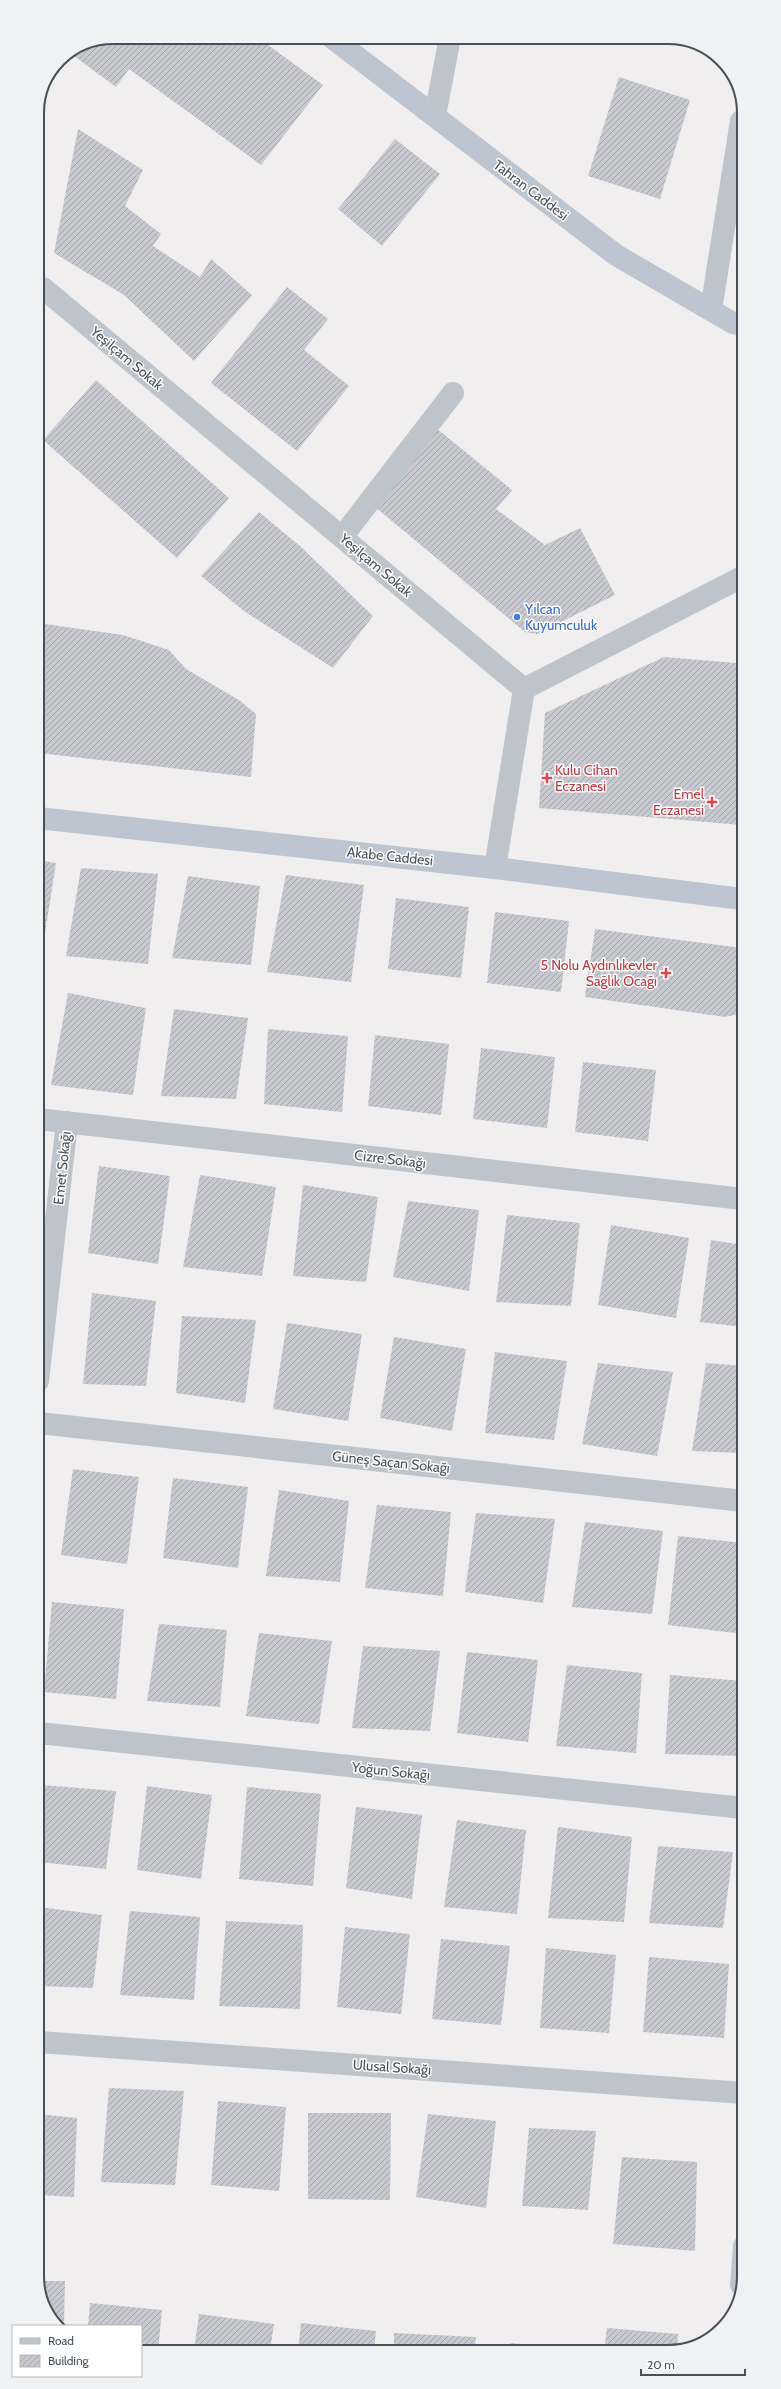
<svg xmlns="http://www.w3.org/2000/svg" width="781" height="2389" font-family="Cabin,sans-serif">
<defs>
<pattern id="building-hatch" width="6" height="6" patternUnits="userSpaceOnUse"><rect width="6" height="6" fill="#c8c9d0"/><path d="M-1 1l2-2M0 6l6-6M5 7l2-2" fill="none" stroke="#a4a6ac"/></pattern>
</defs>
<rect width="100%" height="100%" fill="#f0eeee"/>
<!-- building -->
<path fill="url(#building-hatch)" d="M113,37H257L323,85L261,165L129,69L116,87L70,53L84,43Z
M619,77L690,100L660,199L588,176Z
M78,129L143,170L125,206L161,234L153,246L200,277L211,259L252,295L194,361L124,295L54,253Z
M395,139L440,174L382,246L338,209Z
M287,287L328,319L304,350L349,386L297,451L211,383Z
M96,380L229,498L177,558L43,440Z
M436,428L512,490L496,509L545,545L580,528L615,595L537,634L525,632L374,506Z
M259,512L301,547L373,616L333,668L244,611L201,576Z
M38,623L123,635L169,650L186,669L239,700L256,714L251,777L38,753Z
M664,657L736,663L742,678V825L539,808L545,713Z
M38,860L56,863L44,940L38,939Z
M81,868L158,874L148,964L66,956Z
M286,875L364,885L351,982L267,972Z
M188,876L260,886L251,965L172,958Z
M396,898L469,907L461,978L388,969Z
M495,912L569,921L561,992L487,983Z
M595,929L742,948L743,1013L725,1017L585,997Z
M68,993L146,1008L133,1095L51,1085Z
M38,996L42,997L39,1015H38Z
M174,1009L248,1018L236,1099L161,1096Z
M268,1029L348,1036L342,1112L264,1104Z
M375,1035L449,1044L441,1115L368,1106Z
M481,1048L555,1057L547,1128L473,1119Z
M583,1062L656,1070L648,1141L575,1132Z
M99,1166L170,1176L158,1264L88,1253Z
M200,1175L276,1187L262,1276L183,1267Z
M303,1185L378,1197L366,1282L293,1276Z
M408,1201L479,1210L469,1291L393,1277Z
M507,1215L580,1223L571,1306L496,1302Z
M611,1225L689,1238L676,1318L598,1305Z
M711,1240L743,1245V1327L700,1322Z
M92,1293L156,1301L146,1386L83,1384Z
M182,1316L256,1320L245,1403L176,1393Z
M287,1323L362,1334L348,1421L273,1409Z
M394,1337L466,1349L452,1431L380,1418Z
M495,1352L567,1361L554,1440L485,1433Z
M598,1363L673,1372L657,1456L582,1444Z
M706,1363L743,1366V1453L692,1451Z
M73,1469L139,1477L127,1564L61,1555Z
M173,1478L248,1487L238,1568L163,1558Z
M279,1490L349,1501L340,1582L266,1576Z
M377,1505L451,1512L443,1596L365,1588Z
M476,1513L555,1519L543,1603L465,1592Z
M585,1522L663,1531L652,1614L572,1607Z
M678,1536L743,1543V1634L668,1625Z
M52,1602L124,1609L116,1699L44,1692Z
M159,1624L227,1630L220,1707L147,1701Z
M259,1633L332,1641L319,1724L246,1716Z
M363,1646L440,1651L430,1731L352,1728Z
M467,1652L538,1660L528,1742L457,1733Z
M567,1665L642,1673L636,1753L556,1746Z
M670,1675L743,1681L742,1756L665,1754Z
M42,1785L116,1791L106,1869L39,1862V1814Z
M147,1786L212,1795L201,1879L137,1870Z
M247,1787L321,1794L313,1886L239,1879Z
M356,1807L422,1815L412,1899L346,1888Z
M457,1820L526,1830L517,1914L444,1907Z
M558,1827L632,1837L624,1922L548,1918Z
M658,1846L733,1852L723,1928L649,1923Z
M39,1907L102,1915L93,1988L39,1986Z
M130,1911L200,1917L194,2000L120,1995Z
M226,1921L303,1925L300,2009L219,2006Z
M345,1927L410,1934L401,2014L337,2007Z
M441,1939L510,1946L501,2025L432,2019Z
M546,1948L616,1955L609,2033L540,2028Z
M649,1957L729,1964L724,2038L643,2032Z
M109,2088L184,2091L175,2185L101,2182Z
M218,2101L286,2107L279,2191L211,2185Z
M308,2113H391L390,2200L308,2199Z
M39,2114L77,2118L74,2197L39,2195Z
M428,2114L496,2121L486,2208L416,2197Z
M529,2128L596,2131L588,2210L522,2206Z
M622,2157L697,2162L695,2251L613,2244Z
M40,2281H65L64,2326H59L40,2295Z
M90,2303L162,2310L158,2352H141V2326H88Z
M199,2314L274,2324L270,2351H194Z
M301,2323L376,2331L374,2351H298Z
M607,2328L678,2334L677,2349L604,2350Z
M394,2333L476,2337L475,2350L394,2351Z
M510,2343L578,2349V2350H509Z"/>
<g fill="none" stroke-linecap="round" stroke-linejoin="round">
<!-- street -->
<path stroke="#bdc4cb" stroke-width="22" d="M435,116L450,37
M37,287L43,288L524,689L742,577
M711,310L741,121
M342,537L453,393
M495,868L524,689
M38,1119L743,1199
M38,1381L67,1122
M39,1423L743,1501
M39,1733L743,1808
M39,2042L744,2093
M741,2285L744,2246"/>
<!-- secondary -->
<path stroke="#bdc5d0" stroke-width="22" d="M331,37L616,255L733,323L742,325
M38,818L495,868L742,899"/>
</g>
<!-- markers -->
<circle fill="#3f7fe0" stroke="#fff" stroke-width="1.5" cx="517" cy="617" r="4"/>
<g fill="#e0444e" stroke="#fff" stroke-width="1.5">
<path d="M545 772h4v4h4v4h-4v4h-4v-4h-4v-4h4z"/>
<path d="M710 796h4v4h4v4h-4v4h-4v-4h-4v-4h4z"/>
<path d="M664 967h4v4h4v4h-4v4h-4v-4h-4v-4h4z"/>
</g>
<g text-anchor="middle" dominant-baseline="central" stroke-width="3" stroke-linejoin="round" paint-order="stroke">
<!-- street labels -->
<g font-size="14" fill="#475059" stroke="#fff">
<text transform="translate(531 190) rotate(37)">Tahran Caddesi</text>
<text transform="translate(127 358) rotate(40)">Yeşilçam Sokak</text>
<text transform="translate(376 565) rotate(40)">Yeşilçam Sokak</text>
<text transform="translate(390 856) rotate(6)">Akabe Caddesi</text>
<text transform="translate(390 1159) rotate(7)">Cizre Sokağı</text>
<text transform="translate(62 1168) rotate(-84)">Emet Sokağı</text>
<text transform="translate(391 1462) rotate(6)">Güneş Saçan Sokağı</text>
<text transform="translate(391 1771) rotate(6)">Yoğun Sokağı</text>
<text transform="translate(392 2067) rotate(4)">Ulusal Sokağı</text>
</g>
<!-- shop labels -->
<g font-size="14" fill="#366cbe" stroke="#fff" text-anchor="start">
<text x="525" y="609">Yılcan<tspan x="525" dy="16">Kuyumculuk</tspan></text>
</g>
<!-- health labels -->
<g font-size="14" fill="#be3a42" stroke="#fff" text-anchor="end">
<text x="555" y="770" text-anchor="start">Kulu Cihan<tspan x="555" dy="16">Eczanesi</tspan></text>
<text x="704" y="794">Emel<tspan x="704" dy="16">Eczanesi</tspan></text>
<text x="657" y="965">5 Nolu Aydınlıkevler<tspan x="657" dy="16">Sağlık Ocağı</tspan></text>
</g>
</g>
<!-- crop -->
<path d="M0 0H781V2389H0ZM113 44H668A69 69 0 0 1 737 113V2276A69 69 0 0 1 668 2345H113A69 69 0 0 1 44 2276V113A69 69 0 0 1 113 44Z" fill="#f0f1f2" fill-rule="evenodd"/>
<path fill="none" stroke="#475059" stroke-width="2" d="M113 44H668A69 69 0 0 1 737 113V2276A69 69 0 0 1 668 2345H113A69 69 0 0 1 44 2276V113A69 69 0 0 1 113 44Z"/>
<!-- legend -->
<rect x="12" y="2325" width="130" height="52" fill="#ffffff" stroke="#b5b9bd"/>
<rect x="20" y="2338" width="20" height="6" fill="#bdc5d0" stroke="#b5b9bd"/>
<text x="48" y="2345" font-size="12" fill="#475059">Road</text>
<rect x="20" y="2355" width="20" height="12" fill="url(#building-hatch)" stroke="#b5b9bd"/>
<text x="48" y="2365" font-size="12" fill="#475059">Building</text>
<!-- scale -->
<path d="M641 2369v6h104v-6" fill="none" stroke="#475059" stroke-width="2"/>
<text x="647" y="2369" font-size="12" fill="#475059" stroke="#ffffff" stroke-width="3" paint-order="stroke">20 m</text>
</svg>
